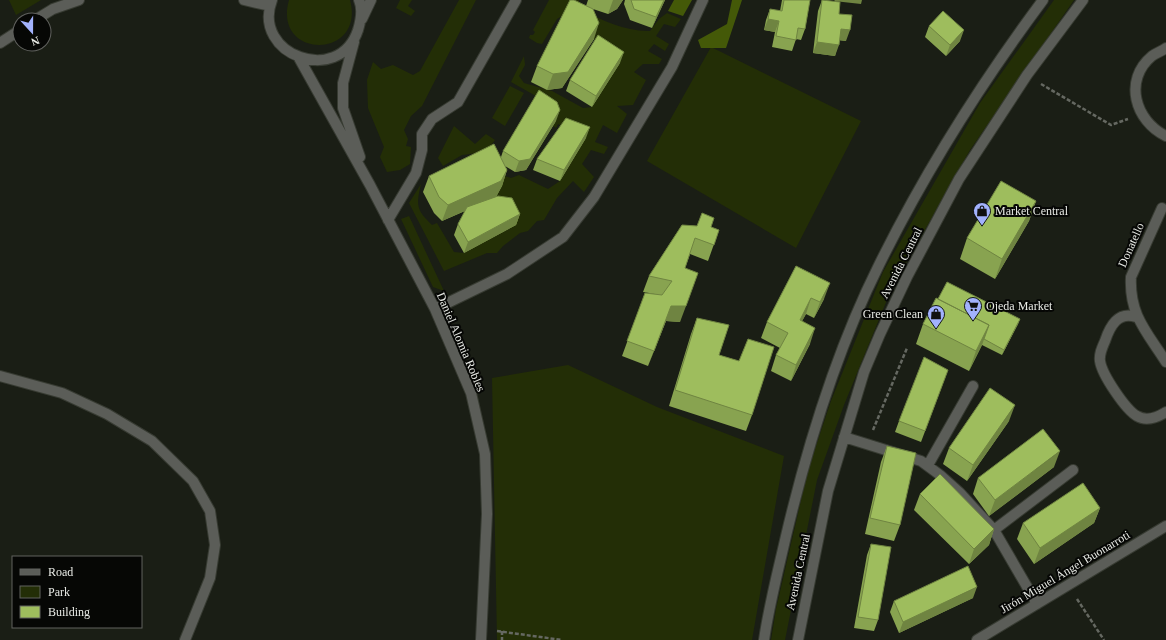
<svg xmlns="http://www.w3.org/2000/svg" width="1166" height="640" font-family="Georgia,serif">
<rect width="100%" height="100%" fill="#1a1e15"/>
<!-- green -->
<path fill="#232e06" d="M9,0H41L16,15Z
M289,0H350C366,60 272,60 289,0Z
M400,0H412L408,6L415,11L411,16L396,8Z
M459,0H476L422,106L411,116L404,130L408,139L406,146L411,147L410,164L400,170L387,172L380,157L384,147L368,108L367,80L373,62L381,69L393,65L413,75L420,71Z
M549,0H579L581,10C602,20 627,32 650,31L659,19L667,13L681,19L675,27L664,24L656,36L669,44L665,51L654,44L648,51L662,59L659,64H643L634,72L646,80L633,105L617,106L627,114L617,133L603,125L595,142L608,147L604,154L591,150L582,164L594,177L584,192L573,181L557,198L544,220L537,221L528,231L520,233L503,246L497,253H487L444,271L409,203L421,184C416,205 416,210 432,225L437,223L454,252L464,253L516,225L496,197L502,186L499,174L511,178L519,175L548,189L560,181L586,138L558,124L556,128L553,126L556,121L543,100L511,82L524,56L525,65L519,76L524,83L552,91L583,108L592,107L620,63L617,57L620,52L594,39L565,14L557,19L542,44L537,43L529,38L530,35H533L535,32L533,30Z
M1054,0H1074L970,150L891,290L844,405L817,480L785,640H771L776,609L808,470L831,401L883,272L980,103Z
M711,47L861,121L796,248L647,161Z
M510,86L524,93L505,126L492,118Z
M454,126L475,144L486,134L495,140L486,152L462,155L443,166L438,158Z
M409,216L444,291L433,287L401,219Z
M568,365L657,407L784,456L752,640H497L492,378Z"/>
<!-- forest -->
<path fill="#445908" d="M674,0H692L683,16L668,11Z
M732,0H742L726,48H701L698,40L727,24Z"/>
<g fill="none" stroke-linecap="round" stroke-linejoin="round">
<defs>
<path id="minor" d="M244,0L270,6
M272,0C251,55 339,87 358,30C361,20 363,9 359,0
M362,19L371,0
M35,20L53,9L79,0
M354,42L343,83V108L360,157
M0,43L20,30
M1166,48C1162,51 1156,53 1152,56C1123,80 1135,121 1166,136
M299,58L370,185L435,309L471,393L485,454L487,514L481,640
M1162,208L1131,277C1129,315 1147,332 1166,362
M388,220L416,173L422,150V134L432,119L458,102L516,0
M435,309L507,274L563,237L594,197L672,67L703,0
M1136,317C1118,311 1110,326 1105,341C1102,348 1099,354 1100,361C1102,375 1126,410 1137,416C1147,422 1158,417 1166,412
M0,376L62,393L107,414L152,441L193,481L210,511L215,545L210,578L185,640
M844,437L921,461L940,475L960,493L994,530L1037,604
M928,465L973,386
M994,530L1073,470
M764,640C769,605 778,571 786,536C808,443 836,351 879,265C924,174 982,82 1043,0
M798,640L828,491L864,372L880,334L907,277L959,179L1027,75L1083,0
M977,640L1166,526"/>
</defs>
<!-- minor casing -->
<use href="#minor" stroke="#373b32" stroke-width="12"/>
<!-- path -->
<path stroke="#656861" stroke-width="2.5" stroke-dasharray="4 2" stroke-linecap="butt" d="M1041,84L1111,125L1128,119
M873,430L907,348
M1077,599L1104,640
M497,631L562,640
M502,631V640"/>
<!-- minor -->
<use href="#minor" stroke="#5b5d58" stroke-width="10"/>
</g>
<!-- wall -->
<path fill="#88a350" d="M588,0H623L617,9L608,14L593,9L594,39L562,88L547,90L531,82L537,66L586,6Z
M625,0H665L652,28L630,20L624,4Z
M782,0H810L805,29L801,40L796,39L792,51L772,47L775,32L764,30L766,20L770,9L780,11Z
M822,0L839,14L846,41L839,40L835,56L813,53L818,11Z
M929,26L960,41L946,56L925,37Z
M620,63L592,107L566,91L570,80Z
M556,121L526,170L515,172L505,166L507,170L502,186L496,197L520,214L516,225L464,253L454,235L458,224L465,211L442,221L434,213L423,192L429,176L501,157L503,151Z
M586,138L560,181L533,170L537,159Z
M1036,201L1029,221L995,279L960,259L967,238Z
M682,225L711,227L719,230L708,261L690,254L685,268L680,322L666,321L648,366L622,356L645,293L655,294L643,292L649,276Z
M796,266L824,299L814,318L806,314L802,321L810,344L791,381L771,371L776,355L780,348L761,338L767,322Z
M938,299L1020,319L1018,324L1002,355L982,345L969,371L916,344L923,324Z
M697,318L719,355L739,361L752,415L746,431L669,406L691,334Z
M948,370L921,442L895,432L899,421Z
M1009,421L967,481L943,464L949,448Z
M887,446L900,525L894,541L865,534L881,462Z
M1054,467L989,516L973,494L978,478Z
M920,494L994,529L989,545L969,564L914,510Z
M1100,508L1094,523L1034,564L1017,539L1023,523Z
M871,544L878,620L874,631L854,628L867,555Z
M973,598L899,633L890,612L894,601Z"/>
<!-- shaded-wall -->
<path fill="#6f8441" d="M613,0H623L617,9L608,14Z
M664,0H665L652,28L656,17Z
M835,0H862L861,4L834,1Z
M768,19L779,21L775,32L764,30Z
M599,23L594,39L562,88L547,90L553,74Z
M841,29L850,30L846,41L837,40Z
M964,30L960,41L946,56L950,45Z
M817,42L839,45L835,56L813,53Z
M624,52L620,63L592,107L596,96Z
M560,110L556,121L526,170L515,172L519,161Z
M590,127L586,138L560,181L564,170Z
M507,170L502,186L496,197L442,221L448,205Z
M1036,201L1029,221L995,279L1002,259Z
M520,214L516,225L464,253L468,242Z
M830,283L824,299L814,318L820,302Z
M811,298L806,314L794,336L800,320Z
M671,306H686L680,322L666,321L648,366Z
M1020,319L1018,324L1002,355L1004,350Z
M989,325L982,345L969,371L976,351Z
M815,328L810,344L791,381L796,365Z
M1015,405L1009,421L967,481L973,465Z
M1060,451L1054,467L989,516L995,500Z
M1100,508L1094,523L1034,564L1040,548Z
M994,529L989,545L969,564L974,549Z
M977,587L973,598L899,633L903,622Z"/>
<!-- building -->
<path fill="#9ebd5d" stroke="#6f8441" d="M570,0H574L593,9L599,23L568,72L553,74L537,66Z
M631,0H664L656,17L634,9Z
M784,0H810L805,29L798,28L796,40L776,36L779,21L768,19L770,9L782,11Z
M822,0L840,2L839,14L852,15L850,30L841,29L839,45L817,42Z
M943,11L964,30L950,45L929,26Z
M598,35L624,52L596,96L570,80Z
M539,90L557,102L560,110L530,159L519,161L503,151Z
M566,118L590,127L564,170L537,159Z
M494,144L507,170L501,181L448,205L439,197L429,176Z
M1001,181L1036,201L1002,259L967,238Z
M498,196L512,198L520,214L468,242L458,224L467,207Z
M702,213L714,218L711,227L719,230L714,245L695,238L685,268L698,273L686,306H671L654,351L627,341L645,293L662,295L672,281L649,276L682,225L697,226Z
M796,266L830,283L820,302L811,298L800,320L815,328L796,365L776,355L788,333L767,322Z
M947,282L1020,319L1004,350L984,339L989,325L938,299Z
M936,298L989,325L976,351L923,324Z
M697,318L729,325L719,355L739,361L748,339L774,347L752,415L675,390Z
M924,357L948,370L925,431L899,421Z
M990,388L1015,405L973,465L949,448Z
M1043,429L1060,451L995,500L978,478Z
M887,446L916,453L900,525L870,518Z
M940,474L994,529L974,549L920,494Z
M1083,483L1100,508L1040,548L1023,523Z
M871,544L891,547L878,620L858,617Z
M968,566L977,587L903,622L894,601Z"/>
<!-- icons -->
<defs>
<symbol id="shop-pin" viewBox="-11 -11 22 30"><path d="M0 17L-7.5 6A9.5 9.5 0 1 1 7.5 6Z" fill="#a2b2fd" stroke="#060705"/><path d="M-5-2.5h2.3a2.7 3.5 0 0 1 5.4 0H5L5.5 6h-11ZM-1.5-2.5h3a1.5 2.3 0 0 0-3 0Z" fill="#111"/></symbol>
<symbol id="supermarket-pin" viewBox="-11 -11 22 30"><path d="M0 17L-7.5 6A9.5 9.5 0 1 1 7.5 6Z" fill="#a2b2fd" stroke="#060705"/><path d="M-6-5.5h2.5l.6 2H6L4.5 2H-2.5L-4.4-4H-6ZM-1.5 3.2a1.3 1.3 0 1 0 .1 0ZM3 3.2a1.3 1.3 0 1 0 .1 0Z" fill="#111"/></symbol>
</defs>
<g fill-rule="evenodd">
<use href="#shop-pin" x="972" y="201" width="20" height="27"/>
<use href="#supermarket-pin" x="963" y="296" width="20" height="27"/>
<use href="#shop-pin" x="926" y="304" width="20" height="27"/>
</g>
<g text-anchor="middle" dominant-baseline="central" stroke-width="4" stroke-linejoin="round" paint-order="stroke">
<!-- poi labels -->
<g font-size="12" fill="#e9ebe6" stroke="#060705" text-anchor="start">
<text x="995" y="211">Market Central</text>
<text x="986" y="306">Ojeda Market</text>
<text x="923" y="314" text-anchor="end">Green Clean</text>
</g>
<!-- street labels -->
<g font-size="12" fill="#e9ebe6" stroke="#060705">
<text transform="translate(1131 245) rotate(-66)">Donatello</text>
<text transform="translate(901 263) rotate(-63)">Avenida Central</text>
<text transform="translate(461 342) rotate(67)">Daniel Alomia Robles</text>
<text transform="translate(798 572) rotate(-78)">Avenida Central</text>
<text transform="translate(1065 572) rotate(-31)">Jirón Miguel Ángel Buonarroti</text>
</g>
</g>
<!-- legend -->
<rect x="12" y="556" width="130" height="72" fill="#060705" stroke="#61625f"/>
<rect x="20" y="569" width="20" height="6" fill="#5b5d58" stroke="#61625f"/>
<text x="48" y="576" font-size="12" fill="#e9ebe6">Road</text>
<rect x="20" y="586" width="20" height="12" fill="#232e06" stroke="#61625f"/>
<text x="48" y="596" font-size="12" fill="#e9ebe6">Park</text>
<rect x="20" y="606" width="20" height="12" fill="#9ebd5d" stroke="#61625f"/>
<text x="48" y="616" font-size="12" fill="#e9ebe6">Building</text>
<!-- north arrow -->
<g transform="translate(32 32) rotate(159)"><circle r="19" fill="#060705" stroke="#61625f"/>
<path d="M0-3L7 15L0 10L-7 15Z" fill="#a2b2fd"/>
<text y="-6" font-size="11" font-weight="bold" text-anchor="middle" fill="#e9ebe6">N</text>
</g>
</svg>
